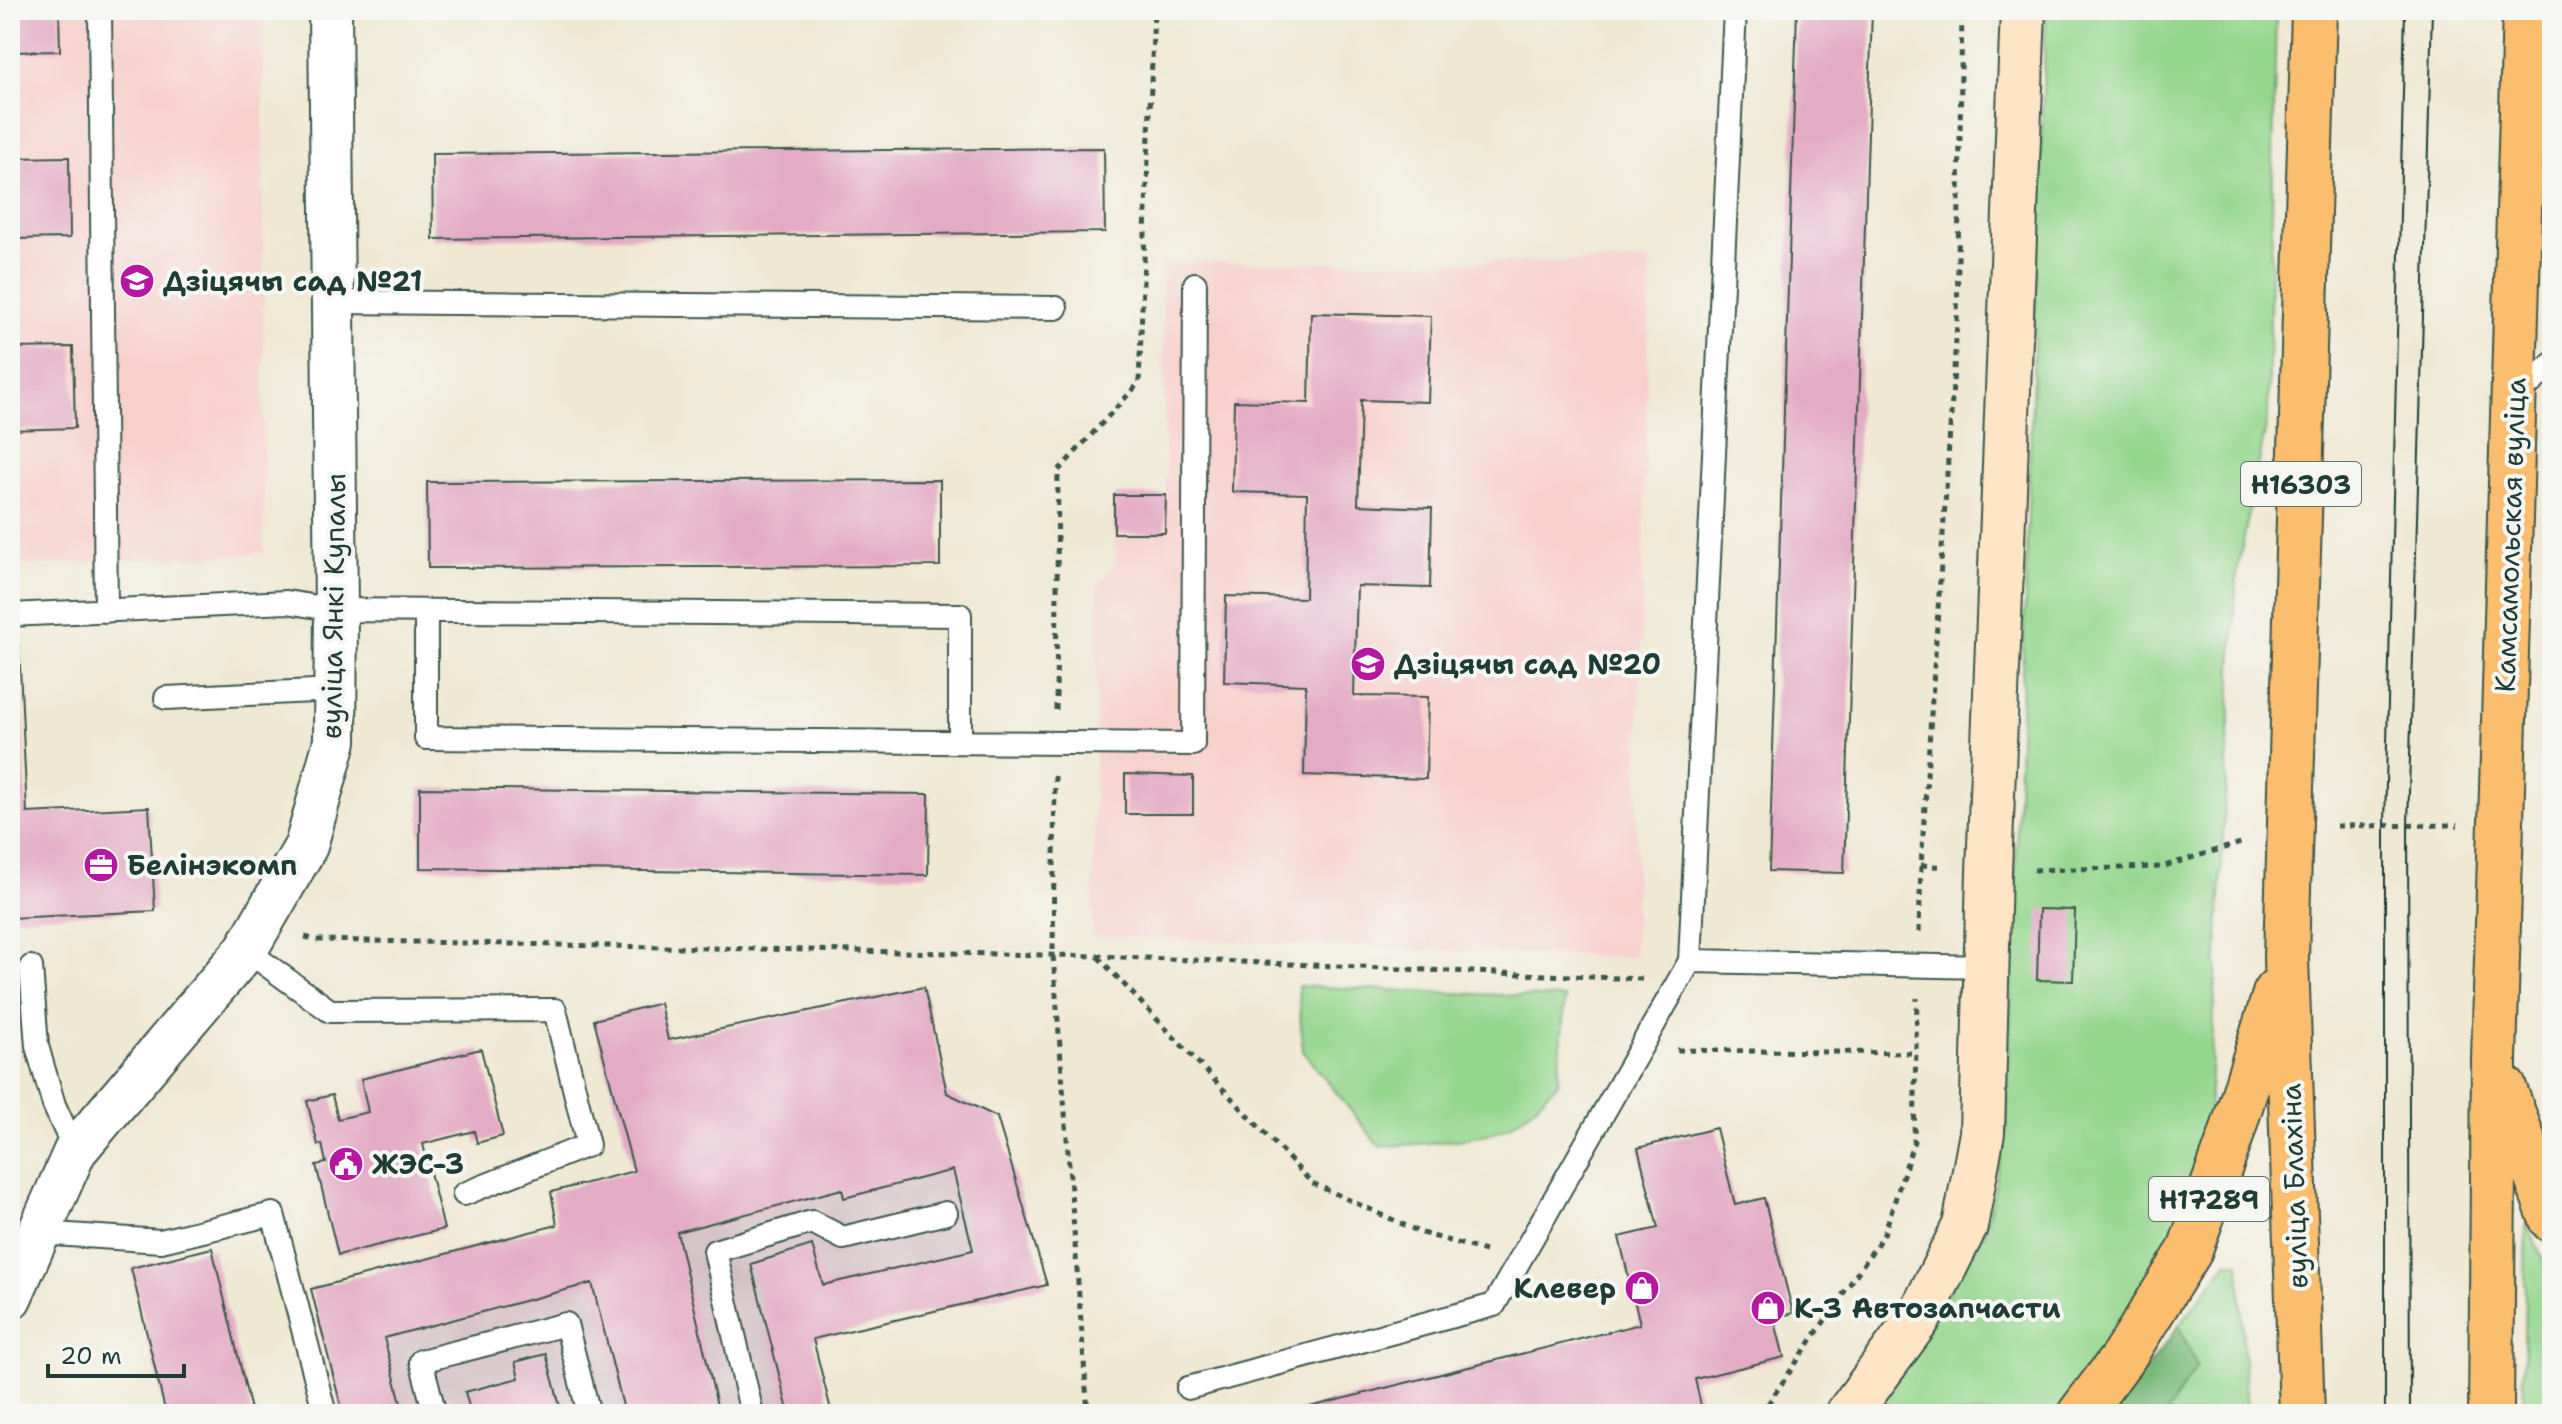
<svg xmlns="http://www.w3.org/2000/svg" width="2562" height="1424" font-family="'Shantell Sans',sans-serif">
<rect width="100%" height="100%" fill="#f6f6f2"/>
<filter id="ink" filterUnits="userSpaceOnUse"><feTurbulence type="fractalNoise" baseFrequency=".0125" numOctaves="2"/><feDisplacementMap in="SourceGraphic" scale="16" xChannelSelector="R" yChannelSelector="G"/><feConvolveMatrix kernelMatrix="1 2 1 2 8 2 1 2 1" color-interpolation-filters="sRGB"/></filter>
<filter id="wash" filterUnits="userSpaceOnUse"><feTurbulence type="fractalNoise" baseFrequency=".006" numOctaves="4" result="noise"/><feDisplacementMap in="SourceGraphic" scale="32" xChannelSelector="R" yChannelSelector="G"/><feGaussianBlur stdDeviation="1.8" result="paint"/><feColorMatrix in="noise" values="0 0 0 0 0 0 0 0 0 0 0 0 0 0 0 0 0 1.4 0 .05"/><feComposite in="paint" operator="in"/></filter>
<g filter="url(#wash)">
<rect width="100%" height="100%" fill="#efe8d2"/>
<!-- built -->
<path fill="#f7d0cc" d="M10,10H263L264,553L10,566Z
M1650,261L1634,957L1092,936L1098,585L1115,564L1114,495L1166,494L1162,263Z"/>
<!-- industrial -->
<path fill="#d2bec3" d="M660,1003L668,1040L709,1032L947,1093L1047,1285L813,1339L832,1414H343L311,1289L557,1225L551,1192L633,1171L594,1020Z"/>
<!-- green -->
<path fill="#94d68d" stroke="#5a8a60" stroke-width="2" d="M2046,10H2276L2268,416L2237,573L2208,1128L2171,1241L2107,1345L2054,1414H1875L1985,1232L2006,1134Z
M1298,986L1565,998L1558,1083C1543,1098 1529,1114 1511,1125C1482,1142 1415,1143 1380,1147L1303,1051Z
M2526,1222L2552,1280V1414H2523Z
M2228,1261L2239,1263L2247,1414H2166L2197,1366L2179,1326Z"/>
<!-- forest -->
<path fill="#77b778" stroke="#4b7a56" stroke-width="2" d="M2179,1326L2197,1366L2166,1414H2111Z"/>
<g id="blocks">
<!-- building -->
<path fill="#e3abc5" d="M10,10H59L60,51L10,52Z
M1797,10H1872L1844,873L1769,871Z
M1104,148L1105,232L433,239L432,154Z
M69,157L70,238L10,239V158Z
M1311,313L1431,316L1428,402L1361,400L1358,505L1432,508L1430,588L1357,586L1354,696L1428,697L1426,779L1304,775L1306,685L1224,682L1226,596L1305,598L1307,494L1232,492L1234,401L1309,403Z
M73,347L75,428L10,430V348Z
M940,480V566L428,568L427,482Z
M1114,495H1166L1165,533H1114Z
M19,646L27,813L149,807L155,911L10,918V647Z
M1125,774L1193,776V814H1125Z
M420,788L929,794L928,875L420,868Z
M2039,909L2075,910L2073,981L2037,980Z
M924,987L947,1093L997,1117L1047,1285L813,1339L832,1414H789L751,1264L812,1245L823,1285L973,1250L953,1170L844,1198L842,1189L677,1232L719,1414H625L592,1283L384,1338L404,1414H343L311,1289L557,1225L551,1192L634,1171L594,1020L660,1003L668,1040Z
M481,1049L503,1136L477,1143L474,1131L423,1144L444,1229L338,1255L316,1165L326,1163L322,1144L318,1145L307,1101L332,1095L338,1119L368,1112L361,1079Z
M1716,1128L1735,1205L1764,1198L1793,1313L1774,1318L1784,1357L1695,1379L1701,1406L1667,1414H1282L1640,1324L1619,1237L1658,1228L1638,1148Z
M212,1248L252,1414H166L131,1268Z
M546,1354L562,1414H471L465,1392L519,1378L515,1362Z"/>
</g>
</g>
<g filter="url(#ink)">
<use href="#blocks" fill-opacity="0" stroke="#3e574c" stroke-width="2"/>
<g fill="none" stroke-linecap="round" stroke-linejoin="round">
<defs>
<path id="lane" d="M100,10L106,611
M332,302L1056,308
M2515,397L2552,364
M426,611V738L1193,744L1195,284
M10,615L287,602L336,610L960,615V742
M166,698L335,690
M246,950L330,1011L555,1010L588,1145L464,1194
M1690,961L1986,967
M31,967L37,1046L54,1105L75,1151
M39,1233L161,1241L273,1214L325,1414
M1188,1388L1494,1305L1690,961L1735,10
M435,1414L421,1361L566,1324L589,1414
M752,1414L715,1251L812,1222L843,1238L946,1213"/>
<path id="street" d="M10,1298L75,1151L246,950L306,846L335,741L336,610L330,10"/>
<path id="secondary" d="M1848,1414L1920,1316L1965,1226L1982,1133L1989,871L2023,10"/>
<path id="primary" d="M2504,1088L2552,1220
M2080,1414L2124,1356L2189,1252L2230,1139L2276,991
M2302,1414L2286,958L2314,10
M2491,1414L2494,1059L2525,10"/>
</defs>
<!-- lane casing -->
<use href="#lane" stroke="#3e574c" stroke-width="26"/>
<!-- street casing -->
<use href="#street" stroke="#3e574c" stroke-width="46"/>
<!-- secondary casing -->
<use href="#secondary" stroke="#3e574c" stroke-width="48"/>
<!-- primary casing -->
<use href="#primary" stroke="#3e574c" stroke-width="48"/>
<!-- path -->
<path stroke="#3e574c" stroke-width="5" stroke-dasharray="6 6" stroke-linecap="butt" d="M1056,710L1058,471L1139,383L1154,10
M1055,776L1053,955L1088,1414
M2336,826L2458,825
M1921,865L1944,867
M2034,870L2161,867L2244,842
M1919,932L1921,865L1957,324L1962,10
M305,937L318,940L1097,956L1642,979
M1098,957L1312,1183L1422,1233L1485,1251
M1677,1050L1916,1053
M1761,1414L1884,1234L1914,1141L1917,998"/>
<!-- lane -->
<use href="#lane" stroke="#fff" stroke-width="22"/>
<!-- street -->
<use href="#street" stroke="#fff" stroke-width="42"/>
<!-- secondary -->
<use href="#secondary" stroke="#fde5c5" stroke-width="44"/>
<!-- primary -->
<use href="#primary" stroke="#fbbd6e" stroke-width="44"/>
<!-- tram -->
<path stroke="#1f3d34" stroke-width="2" d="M2385,1414V824L2405,10
M2410,1414L2408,825L2432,10"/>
</g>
</g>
<!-- icons -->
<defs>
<symbol id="school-disc" viewBox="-11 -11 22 22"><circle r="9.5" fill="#b5179e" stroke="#f6f6f2"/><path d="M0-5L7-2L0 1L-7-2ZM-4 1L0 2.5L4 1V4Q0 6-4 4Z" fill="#fff"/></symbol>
<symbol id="office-disc" viewBox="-11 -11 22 22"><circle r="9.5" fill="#b5179e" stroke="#f6f6f2"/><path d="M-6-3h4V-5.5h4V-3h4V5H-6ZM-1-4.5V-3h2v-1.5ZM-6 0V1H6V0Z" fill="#fff"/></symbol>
<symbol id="civic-disc" viewBox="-11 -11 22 22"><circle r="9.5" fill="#b5179e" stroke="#f6f6f2"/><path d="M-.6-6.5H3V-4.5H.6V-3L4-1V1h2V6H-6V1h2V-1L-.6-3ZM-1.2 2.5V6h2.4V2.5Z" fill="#fff"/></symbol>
<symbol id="shop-disc" viewBox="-11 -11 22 22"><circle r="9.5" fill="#b5179e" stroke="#f6f6f2"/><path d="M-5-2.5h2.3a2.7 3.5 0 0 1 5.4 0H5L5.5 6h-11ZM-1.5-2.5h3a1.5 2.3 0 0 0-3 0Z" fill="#fff"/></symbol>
</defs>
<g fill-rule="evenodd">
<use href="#school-disc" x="117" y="261" width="40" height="40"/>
<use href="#school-disc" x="1348" y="644" width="40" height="40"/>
<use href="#office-disc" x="81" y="845" width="40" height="40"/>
<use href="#civic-disc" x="326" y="1144" width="40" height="40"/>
<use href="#shop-disc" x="1622" y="1268" width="40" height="40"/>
<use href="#shop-disc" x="1748" y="1288" width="40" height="40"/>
</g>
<g text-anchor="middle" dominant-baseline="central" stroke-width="8" stroke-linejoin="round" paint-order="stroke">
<!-- shield labels -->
<g fill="#f6f6f2" stroke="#60746d" stroke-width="2">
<rect x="2241" y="462" width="120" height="44" rx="6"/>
<rect x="2149" y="1177" width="120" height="44" rx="6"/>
</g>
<g font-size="26" font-weight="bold" fill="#1f3d34">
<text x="2301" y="484">Н16303</text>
<text x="2209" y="1199">Н17289</text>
</g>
<!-- poi labels -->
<g font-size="28" font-weight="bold" fill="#1f3d34" stroke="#f6f6f2" text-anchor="start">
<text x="163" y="281">Дзіцячы сад №21</text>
<text x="1394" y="664">Дзіцячы сад №20</text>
<text x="127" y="865">Белінэкомп</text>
<text x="372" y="1164">ЖЭС-3</text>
<text x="1616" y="1288" text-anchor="end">Клевер</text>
<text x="1794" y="1308">К-3 Автозапчасти</text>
</g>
<!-- street labels -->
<g font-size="28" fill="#1f3d34" stroke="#f6f6f2">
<text transform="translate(2510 535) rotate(-88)">Камсамольская вуліца</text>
<text transform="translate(333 606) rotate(-89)">вуліца Янкі Купалы</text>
<text transform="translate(2294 1186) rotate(-92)">вуліца Блахіна</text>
</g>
</g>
<!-- margin -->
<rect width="2562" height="1424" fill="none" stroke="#f6f6f2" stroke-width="40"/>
<!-- scale -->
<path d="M48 1364v12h136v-12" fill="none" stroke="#1f3d34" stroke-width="4"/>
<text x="60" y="1364" font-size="24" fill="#1f3d34" stroke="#f6f6f2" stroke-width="6" paint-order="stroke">20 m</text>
</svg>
